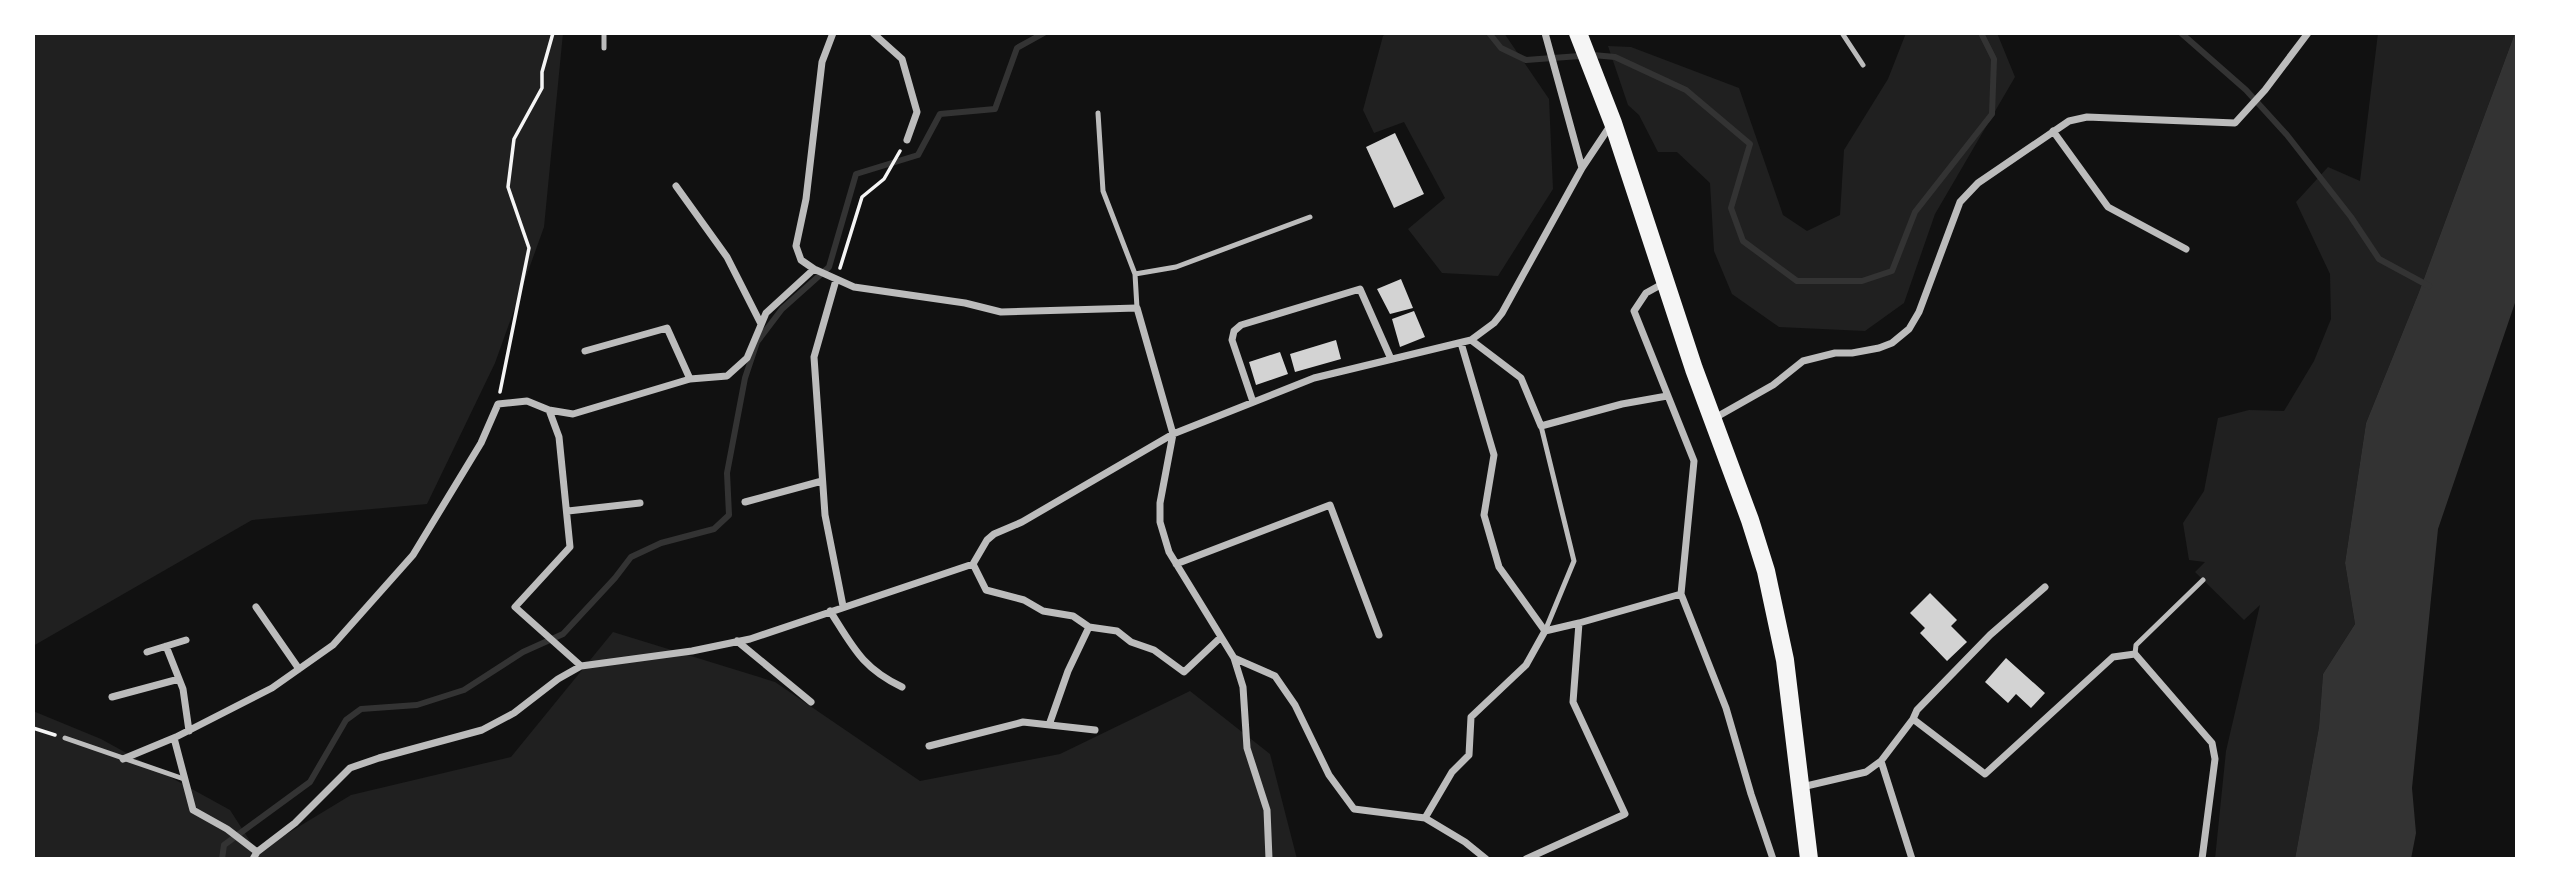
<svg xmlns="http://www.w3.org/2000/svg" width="2550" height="892" font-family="'Source Sans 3',sans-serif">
<rect width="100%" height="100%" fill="#111"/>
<!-- green -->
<path fill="#202020" d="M33,33H563L544,227L495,363L427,504L252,520L33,646Z
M1387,33H1504L1549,99L1553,189L1498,276L1442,273L1408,229L1445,198L1404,122L1374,133L1363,110L1383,36Z
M1906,33H1997L2015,77L1935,214L1904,303L1865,331L1779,327L1732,294L1714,251L1710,183L1677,152H1658L1639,115L1628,105L1608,46L1631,47L1739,88L1783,215L1807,231L1840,215L1844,150L1888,79Z
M2378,33H2515L2419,292L2366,423L2345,563L2355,624L2323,674L2319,727L2295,859H2215L2226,751L2260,605L2244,620L2195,572L2205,562L2189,560L2183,523L2204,491L2218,418L2249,410L2284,411L2314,361L2331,319L2330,274L2296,202L2328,167L2360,181Z
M613,632L775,682L920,781L1060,754L1190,691L1270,754L1297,859H33V711L101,739L230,810L257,852L351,795L511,757Z"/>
<!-- water -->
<path fill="#333" d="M2515,33L2517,297L2438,529L2412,788L2416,833L2411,859H2295L2319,727L2323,674L2355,624L2345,563L2366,423L2419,292Z"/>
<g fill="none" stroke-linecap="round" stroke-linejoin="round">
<!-- stream -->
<path stroke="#333" stroke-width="6" d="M1489,33L1501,48L1526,60L1593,55L1615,57L1686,90L1750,144L1731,208L1743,241L1797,281H1862L1892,271L1915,212L1992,114L1994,59L1981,33
M2181,33L2246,90L2287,135L2351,217L2379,259L2429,286
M222,859L224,845L310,782L346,720L361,709L417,705L464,690L523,652L563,634L615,578L631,557L661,543L714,529L729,515L727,473L745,378L757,342L782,309L829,267L856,174L918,155L940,114L995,109L1017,48L1044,33"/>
</g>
<!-- building -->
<path fill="#d3d3d3" d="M1395,133L1424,194L1394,208L1366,147Z
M1401,279L1413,308L1390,314L1377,289Z
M1414,311L1425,337L1400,347L1392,319Z
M1336,340L1341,359L1295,372L1290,354Z
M1280,352L1288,374L1256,385L1249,362Z
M1930,593L1957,620L1951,626L1967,642L1947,661L1920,633L1925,628L1910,613Z
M2006,658L2045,693L2031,708L2016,694L2008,703L1985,682Z"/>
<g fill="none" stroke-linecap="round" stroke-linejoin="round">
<!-- path -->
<path stroke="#f5f5f5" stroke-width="3.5" d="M840,268L862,197L884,179L900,151
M500,392L529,248L508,187L514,139L542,88V72L553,33
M33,728L55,735"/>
<!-- service -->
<path stroke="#bcbcbc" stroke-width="5" d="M1842,33L1863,65
M604,48V33
M1098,113L1103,191L1135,274
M1137,308L1135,274L1176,267L1310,217
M1541,426L1574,561L1545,631
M2135,654L2136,645L2203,580
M65,738L184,779"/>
<!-- minor -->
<path stroke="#bcbcbc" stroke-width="7" d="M833,33L822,62L806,199L796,246L801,260L814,269L854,287L965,303L1001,312L1137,308L1173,434L1160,503V522L1169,552L1234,658L1275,676L1295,705L1329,775L1354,809L1425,818L1465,842L1486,859
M873,33L902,59L917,112L907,140
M1545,33L1582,168
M2053,131L2108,207L2186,249
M676,186L727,257L761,324
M836,280L814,357L825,515L843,606
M1664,283L1646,293L1634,311L1694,461L1681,594L1726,708L1751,794L1773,859
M1471,340L1494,323L1502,313L1582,168L1610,126
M1461,343L1494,455L1484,515L1499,567L1545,631
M585,351L667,328L690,379
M1253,402L1232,340L1234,331L1241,325L1360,289L1391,359
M549,410L559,437L570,547L515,607L581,666
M1713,419L1773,385L1803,361L1835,353H1852L1879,348L1892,343L1909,329L1919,312L1960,202L1978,183L2069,121L2087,117L2235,123L2265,90L2308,33
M745,502L822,481
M568,511L640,503
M973,564L986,590L1024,600L1043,611L1073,616L1089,627L1117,631L1131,642L1154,650L1184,672L1221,637
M1176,564L1330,505L1379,635
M256,607L299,669
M830,611C853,647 862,668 902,687
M737,641L811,702
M166,646L183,689L189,731
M147,652L186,640
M1234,658L1243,687L1247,748L1267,810L1269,859
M112,697L179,679
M1913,719L1917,710L1990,635L2045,587
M1049,725L1068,671L1089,627
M174,738L193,810L227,829L257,852
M929,746L1023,722L1095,730
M123,759L176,737L272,688L333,645L413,555L481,443L498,404L527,401L549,410L573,414L690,379L727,376L747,358L766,313L814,269
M1881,761L1912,859
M1802,787L1866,772L1881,761L1913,719L1985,774L2113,657L2135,654L2212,743L2215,759L2202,859
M1425,818L1452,772L1469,755L1471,717L1526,665L1545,631L1579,623
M253,859L257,852L295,823L350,768L379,758L482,730L514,713L558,679L581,666L692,651L750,639L973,564L987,540L994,534L1022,522L1173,434L1314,378L1471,340L1521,378L1541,426L1622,404L1667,396
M1526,859L1625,814L1573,702L1579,623L1681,594"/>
<!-- trunk -->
<path stroke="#f5f5f5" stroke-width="18" d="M1578,33L1613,123L1694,369L1750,520L1766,571L1785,660L1809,859"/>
</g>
<!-- border -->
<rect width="2550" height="892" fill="none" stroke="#ffffff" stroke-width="70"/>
</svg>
